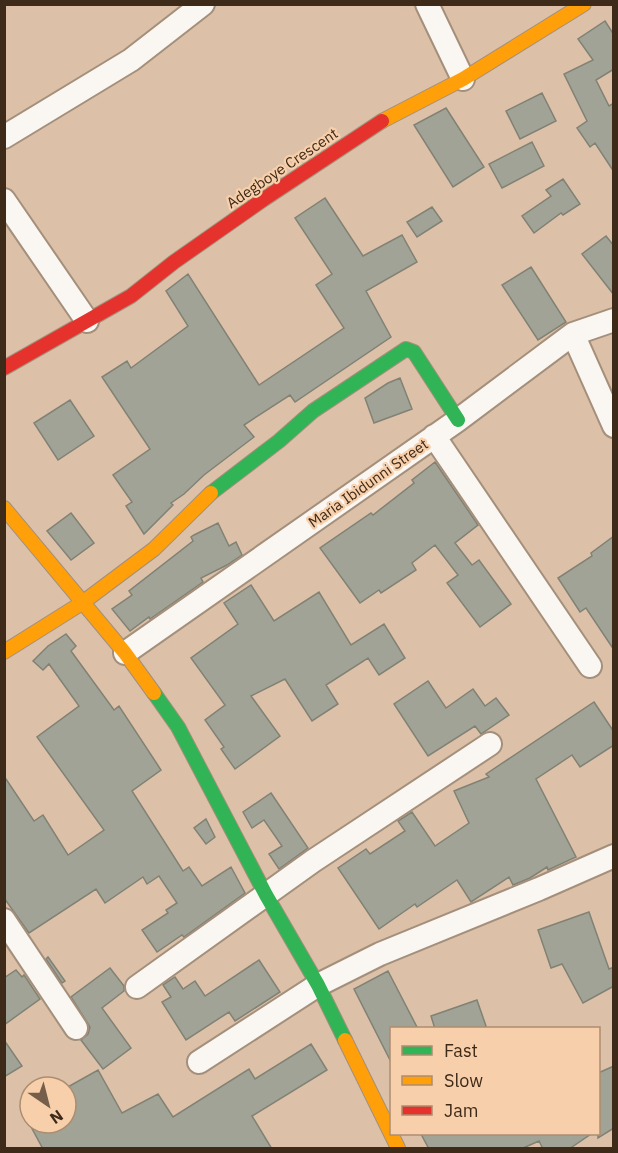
<svg xmlns="http://www.w3.org/2000/svg" width="618" height="1153" font-family="'IBM Plex Sans',sans-serif">
<rect width="100%" height="100%" fill="#dcc1a8"/>
<!-- building -->
<path fill="#a0a396" stroke="#818174" stroke-width="1.5" d="M605,21L614,35V69L596,80L609,106L614,103V172L595,143L590,147L577,128L587,121L564,74L593,60L578,39Z
M542,93L556,121L520,139L506,111Z
M446,108L484,167L453,187L414,125Z
M532,142L544,166L502,188L489,164Z
M563,179L580,204L563,215L561,213L534,233L522,216L551,196L546,190Z
M325,198L363,256L402,235L417,262L366,291L391,337L295,402L290,395L244,425L254,437L204,475L184,494L171,503L173,505L144,534L126,506L132,502L113,475L150,449L102,377L127,361L131,368L188,326L166,291L188,274L259,385L344,328L316,285L332,274L295,218Z
M432,207L442,221L417,237L407,222Z
M606,236L614,246V295L582,254Z
M531,267L566,322L538,340L502,285Z
M400,378L412,409L374,423L365,398L388,383Z
M70,400L94,436L58,460L34,423Z
M435,462L478,525L455,543L472,565L479,560L511,604L480,627L447,583L458,575L435,545L412,563L416,570L381,593L379,590L360,603L320,548L371,513L373,515L414,483L412,480Z
M71,513L94,543L71,560L47,531Z
M218,523L229,546L236,542L242,555L227,565L201,578L203,582L150,619L149,617L130,631L112,609L132,595L129,591L193,541L191,537L194,535Z
M614,536V650L586,608L580,612L558,578L592,556L591,553Z
M251,585L274,621L319,592L351,645L384,624L405,658L379,675L368,658L326,685L338,704L312,721L285,679L251,696L280,736L235,769L221,749L224,747L205,720L225,705L191,658L238,624L224,603Z
M66,634L76,646L71,651L114,710L119,706L161,770L132,791L183,871L189,867L202,886L231,867L245,893L184,937L182,935L157,952L142,930L168,913L166,910L177,903L159,876L147,884L143,877L105,903L96,889L29,933L4,898V776L34,821L43,815L68,855L104,830L37,737L79,706L49,664L43,670L33,661L48,646Z
M428,681L446,708L473,689L485,706L496,698L509,715L481,734L475,726L428,756L394,704Z
M594,702L614,732V745L580,767L572,755L536,779L576,857L548,870L547,867L530,878L513,885L509,877L471,902L457,880L417,907L415,904L379,929L338,868L366,849L370,854L405,831L398,821L412,812L435,846L469,823L454,791L489,777L486,774Z
M271,793L308,848L279,869L269,854L282,846L264,820L252,828L243,812Z
M206,819L215,837L206,844L194,828Z
M589,912L609,969L614,967V986L583,1003L562,964L551,968L538,930Z
M48,957L65,981L62,983L46,959Z
M259,960L280,992L235,1021L229,1012L186,1040L162,1002L171,997L163,985L175,977L183,989L195,981L205,996Z
M110,968L124,986V991L102,1008L131,1048L103,1069L81,1040L88,1034L90,1027L71,997Z
M16,970L22,977L24,975L40,999L4,1025V978Z
M388,971L418,1029H392V1064L354,989Z
M477,1000L487,1029H435L431,1016Z
M4,1040L22,1066L4,1077Z
M311,1044L327,1070L252,1116L272,1149H43L29,1123H66V1088L98,1070L122,1113L158,1094L173,1117L249,1069L255,1079Z
M614,1066V1128L598,1138V1073Z
M421,1134H591L569,1149H543L539,1141L521,1149H429Z"/>
<g fill="none" stroke-linecap="round" stroke-linejoin="round">
<defs>
<path id="street" d="M427,4L463,79
M4,137L131,60L203,4
M4,200L87,321
M573,334L614,426
M434,436L590,666
M125,653L458,420L573,334L614,320
M4,920L76,1028
M137,987L313,861L490,744
M199,1062L318,985L380,954L539,889L614,856"/>
<path id="fast" d="M211,493L279,441L313,411L406,349L414,352L458,420
M154,693L178,727L266,895L318,985L345,1040"/>
<path id="slow" d="M382,121L463,79L584,4
M4,508L125,653L154,693
M4,652L82,603L154,549L211,493
M345,1040L398,1148"/>
<path id="jam" d="M4,368L131,296L174,262L264,199L382,121"/>
</defs>
<!-- street casing -->
<use href="#street" stroke="#a48f7b" stroke-width="26"/>
<!-- fast casing -->
<use href="#fast" stroke="#a48f7b" stroke-width="16"/>
<!-- slow casing -->
<use href="#slow" stroke="#a48f7b" stroke-width="16"/>
<!-- jam casing -->
<use href="#jam" stroke="#a48f7b" stroke-width="16"/>
<!-- street -->
<use href="#street" stroke="#faf6f2" stroke-width="22"/>
<!-- fast -->
<use href="#fast" stroke="#30b455" stroke-width="14"/>
<!-- slow -->
<use href="#slow" stroke="#ff9f0a" stroke-width="14"/>
<!-- jam -->
<use href="#jam" stroke="#e5322d" stroke-width="14"/>
</g>
<g text-anchor="middle" dominant-baseline="central" stroke-width="4.5" stroke-linejoin="round" paint-order="stroke">
<!-- street labels -->
<g font-size="15" fill="#3d2a18" stroke="#f8cfab">
<text transform="translate(282 168) rotate(-34)">Adegboye Crescent</text>
<text transform="translate(368 483) rotate(-35)">Maria Ibidunni Street</text>
</g>
</g>
<!-- border -->
<rect width="618" height="1153" fill="none" stroke="#3d2a18" stroke-width="12"/>
<!-- legend -->
<rect x="390" y="1027" width="210" height="108" fill="#f8cfab" stroke="#ad8d70" stroke-width="1.5"/>
<rect x="402" y="1046" width="30" height="9" fill="#30b455" stroke="#ad8d70" stroke-width="1.5"/>
<text x="444" y="1057" font-size="18" fill="#3d2a18">Fast</text>
<rect x="402" y="1076" width="30" height="9" fill="#ff9f0a" stroke="#ad8d70" stroke-width="1.5"/>
<text x="444" y="1087" font-size="18" fill="#3d2a18">Slow</text>
<rect x="402" y="1106" width="30" height="9" fill="#e5322d" stroke="#ad8d70" stroke-width="1.5"/>
<text x="444" y="1117" font-size="18" fill="#3d2a18">Jam</text>
<!-- north arrow -->
<g transform="translate(48 1105) rotate(145)"><circle r="28" fill="#f8cfab" stroke="#ad8d70" stroke-width="1.5"/>
<path d="M0-4.5L10 22L0 15L-10 22Z" fill="#755f4a"/>
<text y="-9" font-size="16" font-weight="bold" text-anchor="middle" fill="#3d2a18">N</text>
</g>
</svg>
